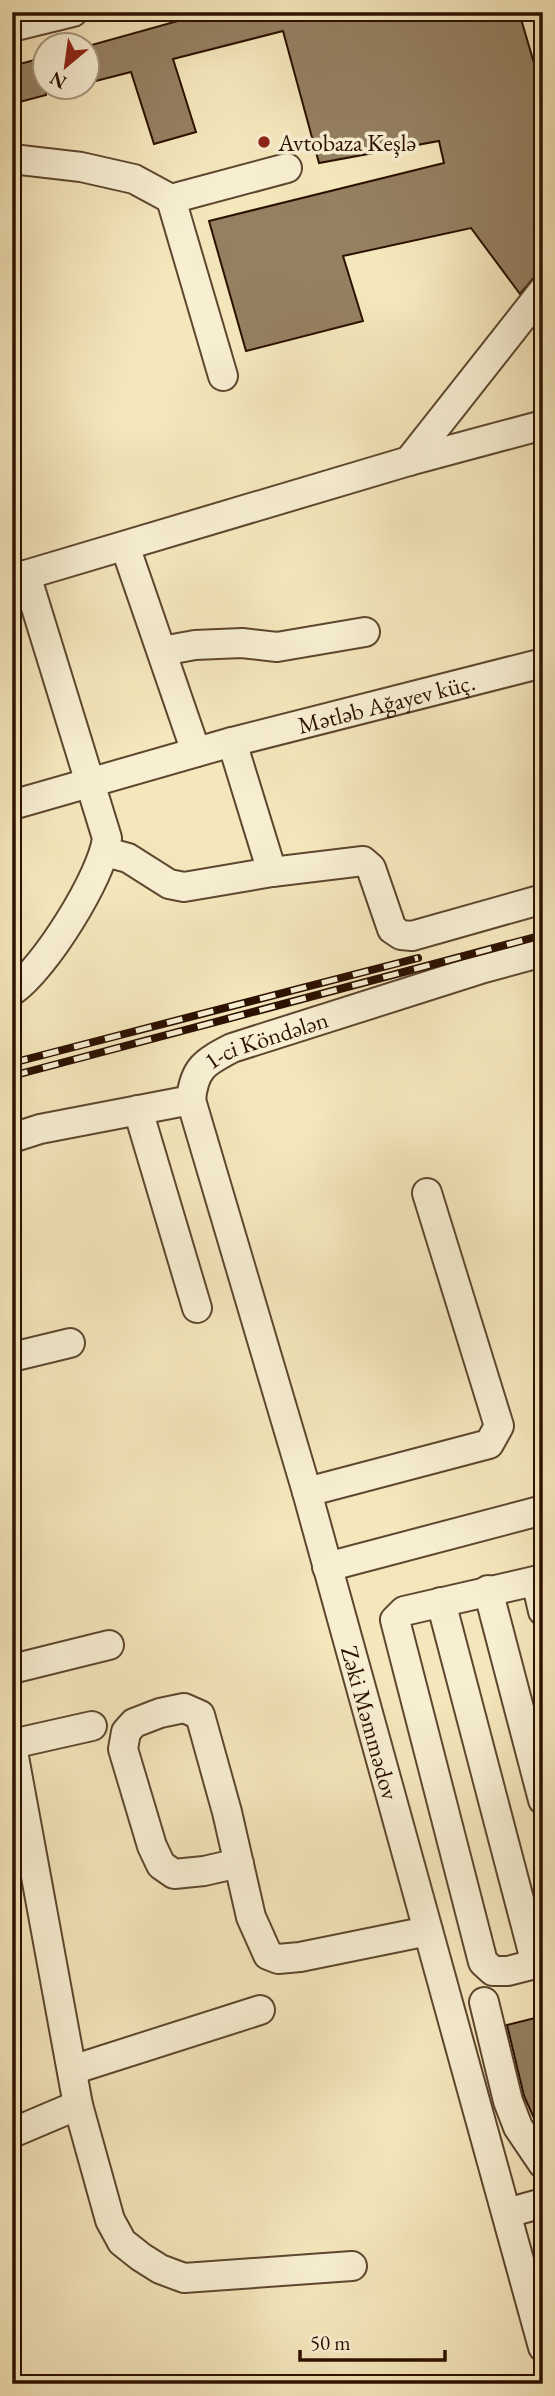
<svg xmlns="http://www.w3.org/2000/svg" width="555" height="2396" font-family="'EB Garamond',serif">
<rect width="100%" height="100%" fill="#f5e7bc"/>
<filter id="stains"><feTurbulence type="fractalNoise" baseFrequency=".00286" numOctaves="4"/><feColorMatrix values="0 0 0 0 .2 0 0 0 0 .09 0 0 0 0 .02 0 0 0 .5 -.17"/></filter>
<radialGradient id="worn" r=".72"><stop offset=".6" stop-color="#630" stop-opacity="0"/><stop offset="1" stop-color="#630" stop-opacity=".3"/></radialGradient>
<!-- building -->
<path fill="#958062" stroke="#2c1100" stroke-width="2" d="M210,12H519L543,94V267L520,294L471,228L343,256L363,321L246,351L209,221L444,163L439,141L319,163L283,31L173,59L196,132L154,144L131,72L88,83V46Z
M46,57V95L12,104V66Z
M543,2016V2124L537,2125L524,2096L507,2025Z"/>
<g fill="none" stroke-linecap="round" stroke-linejoin="round">
<defs>
<g id="minor">
<path d="M12,27L73,12"/>
<path d="M12,159L81,167L134,179L171,199L287,168"/>
<path d="M171,199L223,376"/>
<path d="M409,461L543,291"/>
<path d="M125,546L196,752"/>
<path d="M12,579L409,461L543,425"/>
<path d="M162,651L195,645L242,643L277,647L365,632"/>
<path d="M232,742L272,872"/>
<path id="s1" d="M12,805L232,742L543,663"/>
<path d="M106,852L128,858L169,884L184,887L272,872L363,861L371,868L392,929L401,935L412,936L543,899"/>
<path d="M12,991C44,970 103,875 107,838L26,575"/>
<path id="s2" d="M191,1100L307,1492L543,2347"/>
<path d="M138,1110L197,1308"/>
<path id="s3" d="M12,1138L40,1129L191,1100C194,1068 205,1062 232,1048L484,968L543,952"/>
<path d="M12,1357L70,1343"/>
<path d="M307,1492L489,1444L499,1426L427,1193"/>
<path d="M327,1567L543,1510"/>
<path d="M543,1579L404,1611L395,1620L483,1962L493,1971H508L543,1962"/>
<path d="M536,1581L543,1611"/>
<path d="M488,1590L543,1800"/>
<path d="M441,1602L536,1964"/>
<path d="M12,1669L109,1645"/>
<path d="M12,1744L92,1726"/>
<path d="M12,1746L78,2105L110,2220L122,2242L141,2257L160,2269L184,2278L352,2266"/>
<path d="M239,1863L204,1871L174,1874L161,1865L152,1846L123,1749L126,1732L134,1723L160,1713L184,1708L200,1715L227,1812L251,1917L268,1955L278,1959L300,1957L428,1931"/>
<path d="M484,2002L508,2101L518,2127L543,2164"/>
<path d="M72,2070L260,2010"/>
<path d="M12,2133L78,2105"/>
<path d="M507,2213L543,2203"/>
</g>
</defs>
<!-- minor casing -->
<use href="#minor" stroke="#5e462f" stroke-width="32"/>
<!-- minor -->
<use href="#minor" stroke="#f8efd3" stroke-width="28"/>
<defs>
<path id="rail" d="M12,1063L418,958
M12,1076L543,935"/>
</defs>
<!-- rail casing -->
<use href="#rail" stroke="#2c1100" stroke-width="8"/>
<!-- rail -->
<use href="#rail" stroke="#f8efd3" stroke-width="5" stroke-dasharray="16" stroke-linecap="butt"/>
</g>
<!-- markers -->
<circle fill="#8f2418" stroke="#f8efd3" stroke-width="2.5" cx="264" cy="142" r="7"/>
<g text-anchor="middle" dominant-baseline="central" stroke-width="7" stroke-linejoin="round" paint-order="stroke">
<!-- poi labels -->
<g font-size="24" fill="#2c1100" stroke="#f8efd3" text-anchor="start">
<text x="278" y="142">Avtobaza Keşlə</text>
</g>
<!-- street labels -->
<g font-size="24" fill="#2c1100" stroke="#f8efd3">
<text stroke="none"><textPath href="#s1" startOffset="388">Mətləb Ağayev küç.</textPath></text>
<text stroke="none"><textPath href="#s3" startOffset="289">1-ci Köndələn</textPath></text>
<text stroke="none"><textPath href="#s2" startOffset="648">Zəki Məmmədov</textPath></text>
</g>
</g>
<!-- margin -->
<rect width="555" height="2396" fill="none" stroke="#f5e7bc" stroke-width="42"/>
<rect x="14" y="14" width="527" height="2368" fill="none" stroke="#2c1100" stroke-width="3.5"/>
<rect x="21" y="21" width="513" height="2354" fill="none" stroke="#2c1100" stroke-width="2"/>
<!-- north arrow -->
<g transform="translate(66 66) rotate(209)"><circle r="33" fill="#f8efd3" stroke="#a6967f" stroke-width="2"/>
<path d="M0-5L12 26L0 18L-12 26Z" fill="#8f2418"/>
<text y="-10" font-size="19" font-weight="bold" text-anchor="middle" fill="#2c1100">N</text>
</g>
<!-- scale -->
<path d="M300 2350v10h145v-10" fill="none" stroke="#2c1100" stroke-width="3.5"/>
<text x="310" y="2350" font-size="21" fill="#2c1100" stroke="#f8efd3" stroke-width="5" paint-order="stroke">50 m</text>
<rect width="100%" height="100%" filter="url(#stains)"/>
<rect width="100%" height="100%" fill="url(#worn)"/>
</svg>
